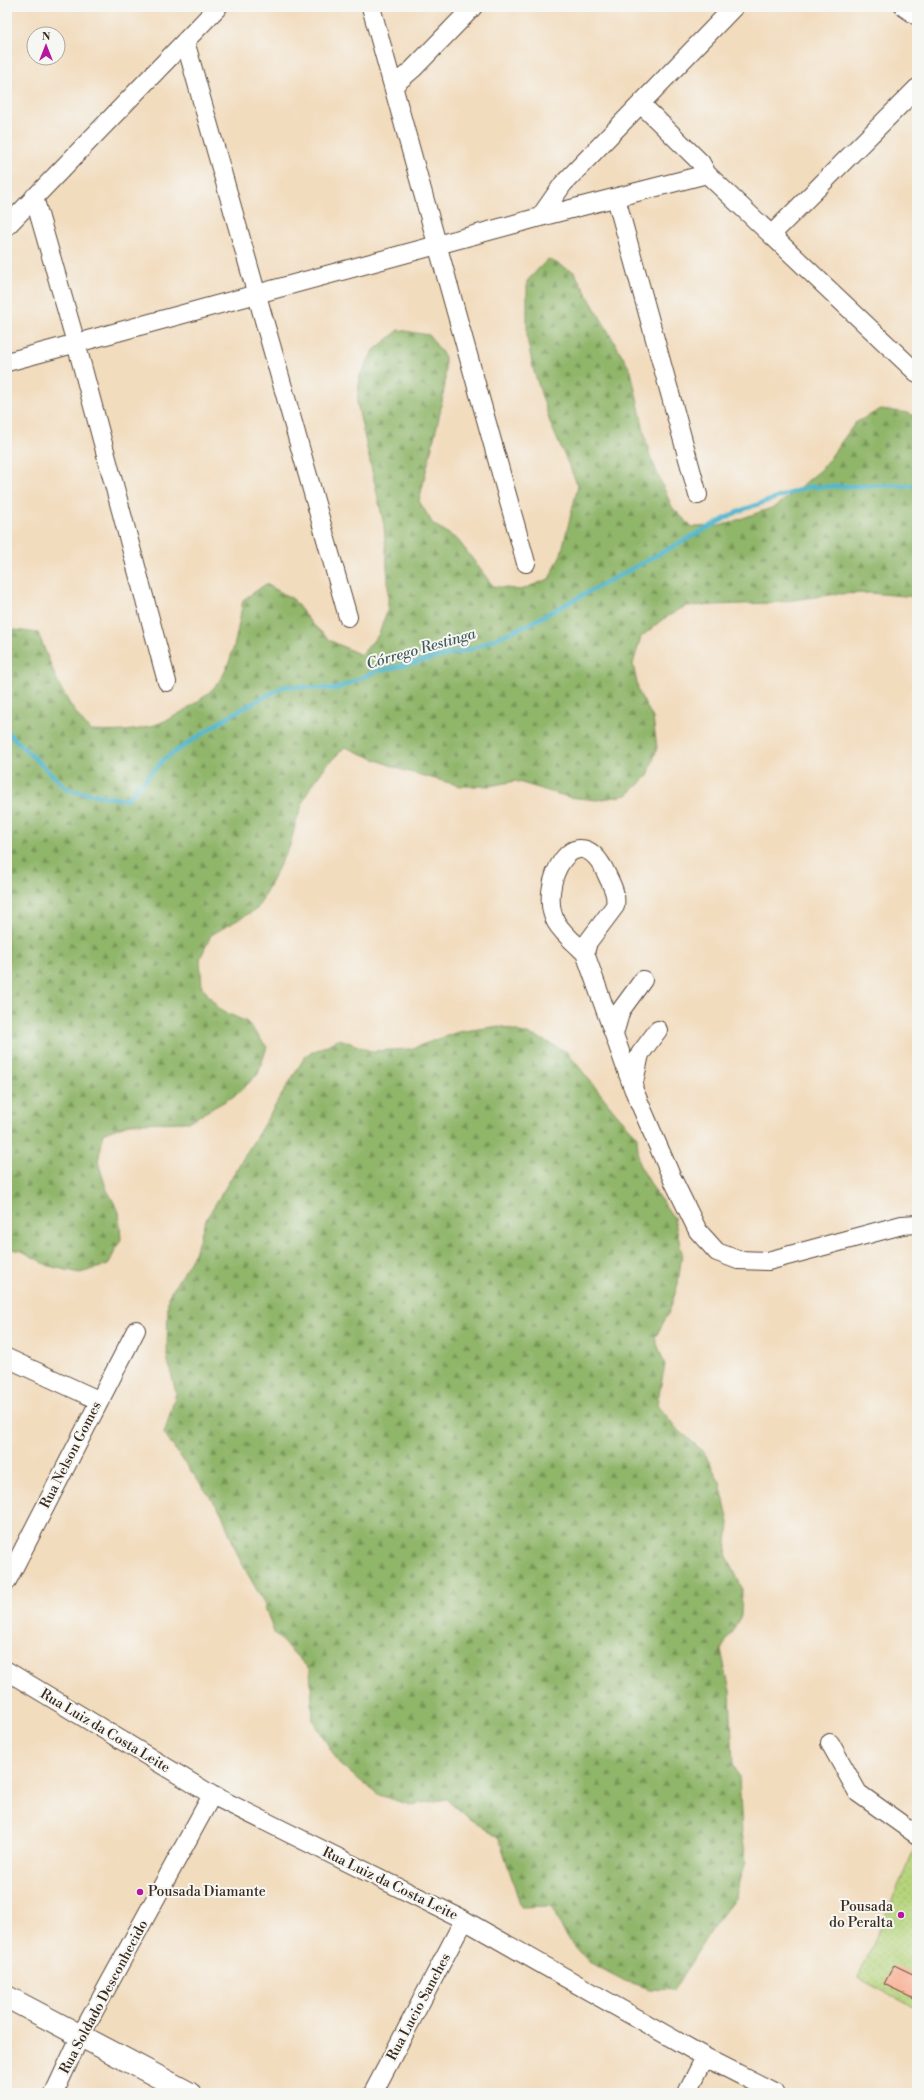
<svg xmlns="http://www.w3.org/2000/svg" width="924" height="2100" font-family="'Libre Bodoni',serif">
<defs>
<pattern id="forest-firs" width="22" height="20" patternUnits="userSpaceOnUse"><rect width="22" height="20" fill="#90b66b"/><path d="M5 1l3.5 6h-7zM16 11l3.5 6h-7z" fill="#779457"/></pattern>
<pattern id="park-dots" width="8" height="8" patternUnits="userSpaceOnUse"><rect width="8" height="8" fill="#b5d47b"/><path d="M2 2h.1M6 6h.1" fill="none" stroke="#9db66a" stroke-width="1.8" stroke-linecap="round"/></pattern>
</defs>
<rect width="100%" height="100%" fill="#f6f6f2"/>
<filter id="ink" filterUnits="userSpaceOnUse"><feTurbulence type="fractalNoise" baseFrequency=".025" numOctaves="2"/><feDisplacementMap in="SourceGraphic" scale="8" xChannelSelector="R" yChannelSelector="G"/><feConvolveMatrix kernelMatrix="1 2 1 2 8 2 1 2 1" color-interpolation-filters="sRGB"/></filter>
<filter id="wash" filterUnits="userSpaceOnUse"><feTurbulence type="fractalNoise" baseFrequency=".012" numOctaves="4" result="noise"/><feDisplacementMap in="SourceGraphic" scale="16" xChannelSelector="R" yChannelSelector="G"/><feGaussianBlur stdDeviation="0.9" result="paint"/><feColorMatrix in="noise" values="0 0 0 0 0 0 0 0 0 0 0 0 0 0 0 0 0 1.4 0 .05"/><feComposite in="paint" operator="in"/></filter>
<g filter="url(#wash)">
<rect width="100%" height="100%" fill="#f2dcbe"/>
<!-- forest -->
<path fill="url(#forest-firs)" stroke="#667044" d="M548,259L574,272L631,371L649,454L672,507L692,527L720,526L777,506L822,469L855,423L881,409L908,413L917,417V597L869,593L837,594L771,603L686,606L663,619L641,637L633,664L639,693L653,718L657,748L648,776L627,795L597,800L568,797L515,781L489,786H461L402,770L345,747L325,767L308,791L297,819L290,845L257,909L211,935L200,959L202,987L220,1010L247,1022L267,1047L258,1074L236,1095L188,1122L131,1123L104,1133L98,1161L106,1188L119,1212L121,1239L108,1265L80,1273L49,1266L22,1251L7,1248V629L38,633C54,672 61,699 91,731C135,733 158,729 194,704C203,698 215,688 221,679C235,655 238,627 243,600L266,584L293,599L311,623L331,641L361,655L379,634L388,608V581L384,525L357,403L360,376L373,351L399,330L429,335L445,357V384L440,413L419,501L433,524L458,540L493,586L520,590L549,579L561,554L578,486L551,425L533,368L527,338V281Z
M500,1026L537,1037L567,1052L616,1113L637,1136L639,1164L658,1196L674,1218L682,1253L678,1284L669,1312L655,1338L665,1365L657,1404L676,1428L703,1451L720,1482L729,1523L726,1554L742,1588L741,1616L721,1650L730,1691L733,1763L739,1777L742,1832L746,1861L735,1898L711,1930L674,1990L650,1989L625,1981L589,1962L566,1936L551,1906L521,1907L499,1838L471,1820L447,1799L410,1805L379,1795L340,1765L313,1720L310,1670L274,1633L263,1601L240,1560L221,1512L164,1434L176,1393L167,1357L168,1297L195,1253L205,1221L306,1055L340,1039L371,1051L410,1049L458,1032Z"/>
<!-- park -->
<path fill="url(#park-dots)" stroke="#787f4c" d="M917,1843V2009L858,1978Z"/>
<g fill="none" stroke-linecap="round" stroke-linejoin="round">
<!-- stream -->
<path stroke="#4fb6cd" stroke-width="4.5" d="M7,732L68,790L126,800L164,759L231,715L285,686L336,689L375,672L472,649L529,624L739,511L807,487L917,485"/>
</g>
<g id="blocks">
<!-- building -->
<path fill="#f9a88b" d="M894,1965L917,1976V2000L884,1984Z"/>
</g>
</g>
<g filter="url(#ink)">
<use href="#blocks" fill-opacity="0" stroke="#564536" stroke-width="1"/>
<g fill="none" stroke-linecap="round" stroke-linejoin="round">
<defs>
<path id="minor" d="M371,7L526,563
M904,7L917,16
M185,41L348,617
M393,86L413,69L473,7
M641,104L701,163L707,174
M34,197L76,343L167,682
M616,198L698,495
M540,217L563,184L734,7
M7,226L218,7
M771,235L917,88
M7,362L540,217L707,174L917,373
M585,953C576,944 563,934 556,922C536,885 577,809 607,875C612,886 617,894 615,906L588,942L585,953L633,1088L672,1178L698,1231L717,1252L738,1260L768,1261L902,1225L917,1224
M614,1034L621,1010L643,980
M633,1087L640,1054L658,1030
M7,1358L98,1400
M7,1581L136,1330
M7,1671L212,1795L464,1920L705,2057L776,2093
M830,1743L858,1793L917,1835
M54,2093L81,2035L212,1795
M373,2093L464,1920
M687,2093L705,2057"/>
<path id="major" d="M7,1997L189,2093"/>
</defs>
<!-- minor casing -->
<use href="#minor" stroke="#564536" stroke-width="20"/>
<!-- major casing -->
<use href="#major" stroke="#564536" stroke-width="24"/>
<!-- minor -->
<use href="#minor" stroke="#fff" stroke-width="18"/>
<!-- major -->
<use href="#major" stroke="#fff" stroke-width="22"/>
</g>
</g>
<!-- markers -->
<g fill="#b5179e" stroke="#f6f6f2" stroke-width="1.5">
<circle cx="140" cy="1892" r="4"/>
<circle cx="901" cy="1915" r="4"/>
</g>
<g text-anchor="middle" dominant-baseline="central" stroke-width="4" stroke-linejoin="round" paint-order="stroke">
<!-- street labels -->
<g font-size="14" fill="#3b2a1e" stroke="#f6f6f2">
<text transform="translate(71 1455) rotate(-63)">Rua Nelson Gomes</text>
<text transform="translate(105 1731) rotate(31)">Rua Luiz da Costa Leite</text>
<text transform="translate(390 1884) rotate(26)">Rua Luiz da Costa Leite</text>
<text transform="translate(104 1997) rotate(-62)">Rua Soldado Desconhecido</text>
<text transform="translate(419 2007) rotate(-62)">Rua Lucio Sanches</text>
</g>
<!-- poi labels -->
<g font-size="14" fill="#3b2a1e" stroke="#f6f6f2" text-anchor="start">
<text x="148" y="1892">Pousada Diamante</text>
<text x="893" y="1907" text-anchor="end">Pousada<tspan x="893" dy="16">do Peralta</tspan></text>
</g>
<!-- water labels -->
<g font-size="15" font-style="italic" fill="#425b5b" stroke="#f6f6f2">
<text transform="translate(421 649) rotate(-16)">Córrego Restinga</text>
</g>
</g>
<!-- margin -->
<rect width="924" height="2100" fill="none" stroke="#f6f6f2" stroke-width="24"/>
<!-- north arrow -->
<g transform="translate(46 46)"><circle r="19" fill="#f6f6f2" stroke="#aba49d"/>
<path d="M0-3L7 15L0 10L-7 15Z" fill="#b5179e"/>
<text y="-6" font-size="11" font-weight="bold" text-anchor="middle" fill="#3b2a1e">N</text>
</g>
</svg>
